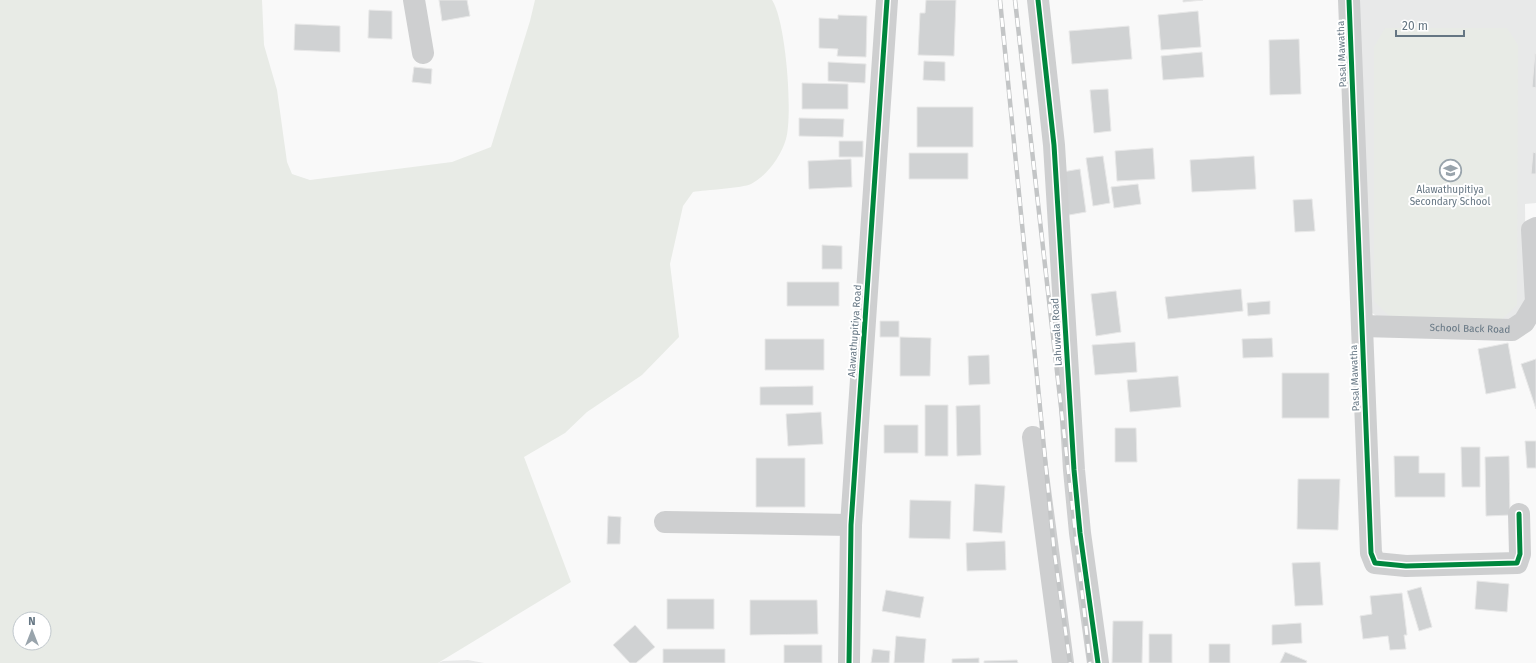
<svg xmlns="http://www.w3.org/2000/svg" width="1536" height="663" font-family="'Fira Sans',sans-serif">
<rect width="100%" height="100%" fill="#f9f9f9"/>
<!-- built -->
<path fill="#e8e9e9" d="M1358,0H1536V203L1525,204L1526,299L1516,318L1509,324L1385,323L1370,311Z
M468,660L484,663H438L443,661Z"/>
<!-- green -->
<path fill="#e8ebe6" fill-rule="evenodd" d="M0,0H262L264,45L277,90L287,162L292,174L310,180L452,162L491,147L530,21L535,0H772C786,21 793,114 786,139C781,156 767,176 751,184C743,188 705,190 693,192L683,206L670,264L679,337L642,375L587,412L565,433L524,457L571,582L438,663H0ZM20,619H44V643H20Z
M1385,28H1507L1518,45L1517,305L1501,320L1392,319L1374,301V47Z"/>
<!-- building -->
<path fill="#d0d2d3" stroke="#e8e8e8" d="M439,0H467L470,16L442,21Z
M926,0H956L954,56L918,55L920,13H925Z
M1183,0H1203L1183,2Z
M369,10L392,11V39L368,38Z
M1198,11L1201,47L1161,50L1158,15Z
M838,15L867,16L866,57L837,56L838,49L819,48V18L838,19Z
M295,24L340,26V52L294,50Z
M1129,26L1132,59L1072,64L1069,31Z
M1299,39L1301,94L1270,95L1269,40Z
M1202,52L1204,77L1163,80L1161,56Z
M1535,53L1536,54V88L1532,87Z
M924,61L945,62V81L923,80Z
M828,62L866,64L865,83L828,81Z
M414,67L432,69L431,84L412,82Z
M802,83L848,84V109H802Z
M1108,89L1111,131L1094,133L1090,90Z
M917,107H973V147H917Z
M799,118L844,119L843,137L799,136Z
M839,141H863V157H839Z
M1153,148L1155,179L1117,181L1115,151Z
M1533,152L1536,153V174H1531Z
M909,153H968V179H909Z
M1103,156L1110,203L1093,206L1086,158Z
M1254,156L1256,189L1192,192L1190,160Z
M851,159L852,187L809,189L808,161Z
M1080,169L1086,212L1069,215L1062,172Z
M1138,184L1141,204L1114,208L1111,187Z
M1312,199L1315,231L1295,232L1293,200Z
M822,245L842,246V269H822Z
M787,282H839V306H787Z
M1241,289L1243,311L1168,319L1165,297Z
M1116,291L1121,332L1096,336L1091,294Z
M1270,301V314L1248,316L1247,303Z
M880,321H899V337H880Z
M900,337L931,338L930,376H900Z
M1272,338L1273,357L1243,358L1242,339Z
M765,339H824V370H765Z
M1135,342L1137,372L1095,375L1092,345Z
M1508,343L1516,388L1486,394L1478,349Z
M989,355L990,384L969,385L968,356Z
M1536,359V409L1521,364Z
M1282,373H1329V418H1282Z
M1178,376L1181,407L1130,412L1127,380Z
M813,386V405H760V387Z
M925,405H948V456H925Z
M980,405L981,455L957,456L956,406Z
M821,412L823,444L788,446L786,414Z
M884,425H918V453H884Z
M1115,428H1136L1137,462H1115Z
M1525,441H1536V468H1527Z
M1461,447H1480V487H1462Z
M1394,456H1419V473H1445V497H1395Z
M1509,456L1510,515L1486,516L1485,457Z
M756,458H805V507H756Z
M1298,479H1340L1338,530L1297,529Z
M975,484L1005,486L1002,533L973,531Z
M910,500L951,501L950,539L909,538Z
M608,516L621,517L620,544H607Z
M1005,541L1006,570L967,571L966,543Z
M1320,562L1323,605L1295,606L1292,563Z
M1477,581L1509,584L1507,612L1475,609Z
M1421,587L1432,627L1419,631L1407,591Z
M886,590L924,597L920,618L882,611Z
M1402,593L1407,635H1404L1406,649L1390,650L1388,636L1363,639L1360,616L1372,614L1370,596Z
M667,599H714V629H667Z
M750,600H817L818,634L750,635Z
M1113,621H1143L1142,663H1112Z
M1301,623L1302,643L1272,645V625Z
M635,625L655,647L636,663H630L613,645Z
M1149,634H1172V663H1149Z
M896,636L926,639L924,663H894Z
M1209,644H1230V663H1209Z
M784,645H822V663H784Z
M663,649H725V663H663Z
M873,649L890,651L889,663H871Z
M1285,652L1307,661L1306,663H1280Z
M979,658V663H952V659Z
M1017,660L1018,663H984V661Z"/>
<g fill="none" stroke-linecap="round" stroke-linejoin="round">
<!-- street -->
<g stroke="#cecfd0" stroke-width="22">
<path d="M414,0L423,53"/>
<path d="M1038,0L1054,145L1074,470L1080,533L1098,663"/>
<path d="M1349,0L1371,553L1375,563L1406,566L1517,563L1520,554L1519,514"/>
<path id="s1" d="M1362,326L1512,330L1524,322L1536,302L1532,230L1536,228"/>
<path d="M1033,437L1063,663"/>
<path d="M665,522L851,525"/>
<path d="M849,663L851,525L887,0"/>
</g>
<defs>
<path id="rail" d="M1000,0L1054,550L1070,663
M1015,0L1090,663"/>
</defs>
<!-- rail casing -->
<use href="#rail" stroke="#c3c5c6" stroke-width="4.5"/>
<!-- rail -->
<use href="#rail" stroke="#fff" stroke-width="3" stroke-dasharray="9" stroke-linecap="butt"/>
<defs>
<path id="cycleway" d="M1038,0L1054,145L1074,470L1080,533L1098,663
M1349,0L1371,553L1375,563L1406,566L1517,563L1520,554L1519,514
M849,663L851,525L887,0"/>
</defs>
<!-- cycleway casing -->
<use href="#cycleway" stroke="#fff" stroke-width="8"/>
<!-- cycleway -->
<use href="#cycleway" stroke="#00873e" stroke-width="5"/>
</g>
<!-- icons -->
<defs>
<symbol id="school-ring" viewBox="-11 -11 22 22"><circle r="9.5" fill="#fff" stroke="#99a4ac" stroke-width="1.5"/><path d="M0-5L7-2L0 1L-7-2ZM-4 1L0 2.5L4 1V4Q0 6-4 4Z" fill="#99a4ac"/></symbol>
</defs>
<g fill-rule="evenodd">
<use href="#school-ring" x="1438" y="158" width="25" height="25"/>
</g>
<g text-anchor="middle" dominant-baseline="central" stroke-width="4" stroke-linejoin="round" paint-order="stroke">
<!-- street labels -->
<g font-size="10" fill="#657683" stroke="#fff">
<text transform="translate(1342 54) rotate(-92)">Pasal Mawatha</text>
<text stroke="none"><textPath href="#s1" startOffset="108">School Back Road</textPath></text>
<text transform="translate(855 331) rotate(-86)">Alawathupitiya Road</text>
<text transform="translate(1057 332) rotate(-93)">Lahuwala Road</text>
<text transform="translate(1355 378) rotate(-92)">Pasal Mawatha</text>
</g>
<!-- poi labels -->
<g font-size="10" fill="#657683" stroke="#fff">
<text x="1450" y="190">Alawathupitiya<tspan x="1450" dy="12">Secondary School</tspan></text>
</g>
</g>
<!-- north arrow -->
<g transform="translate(32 631)"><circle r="19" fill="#ffffff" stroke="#c1c8cd"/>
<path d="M0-3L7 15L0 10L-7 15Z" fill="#99a4ac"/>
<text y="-6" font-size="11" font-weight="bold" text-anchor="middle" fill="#657683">N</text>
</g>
<!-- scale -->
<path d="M1396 30v6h68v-6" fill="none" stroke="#657683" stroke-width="2"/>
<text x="1402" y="30" font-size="12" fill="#657683" stroke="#ffffff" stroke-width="3" paint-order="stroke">20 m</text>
</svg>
